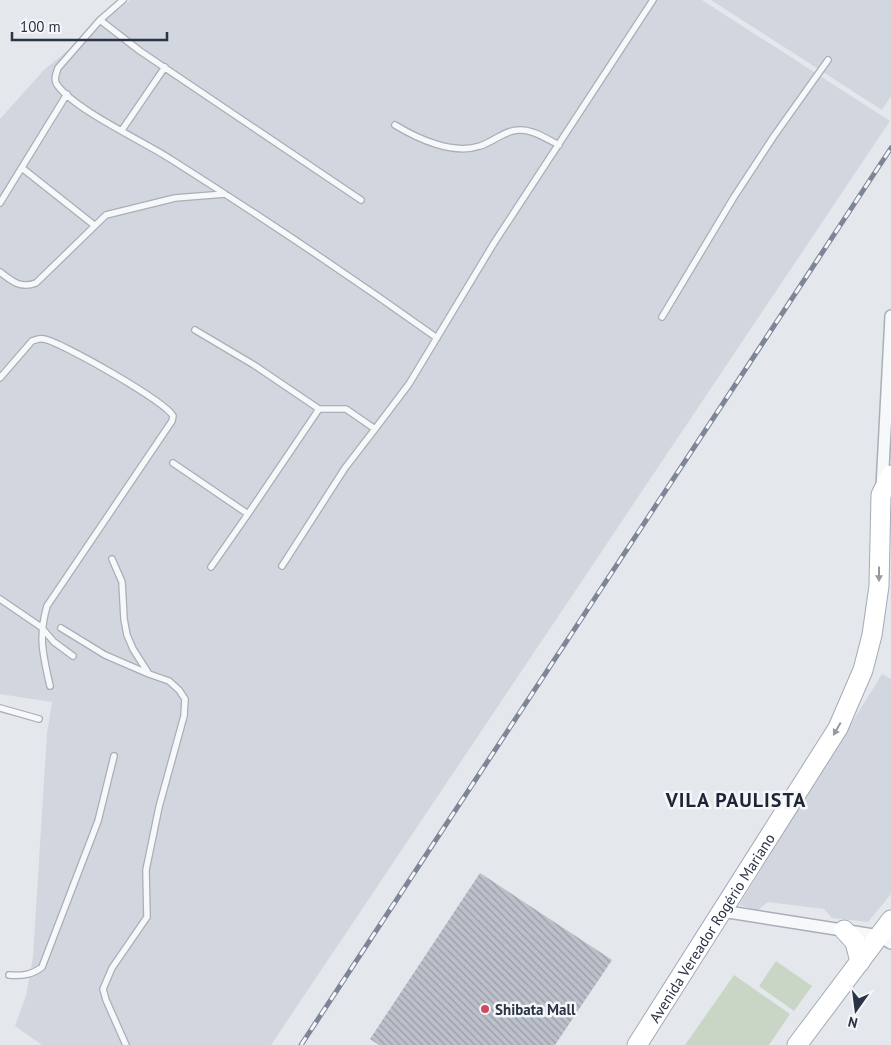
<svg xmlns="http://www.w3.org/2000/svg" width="891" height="1045" font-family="'PT Sans',sans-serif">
<defs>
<pattern id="building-back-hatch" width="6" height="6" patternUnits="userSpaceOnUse" patternTransform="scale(1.25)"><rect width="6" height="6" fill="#bbc0ca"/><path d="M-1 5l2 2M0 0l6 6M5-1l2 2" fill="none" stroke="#989da6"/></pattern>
</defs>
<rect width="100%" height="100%" fill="#e4e7ec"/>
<!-- built -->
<path fill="#d2d6de" d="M130,0H702L890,121L271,1045H42L15,1026L26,996L33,957L47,733L52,702L0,694V119L45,69Z
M711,0H891V96L882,110Z
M882,674L891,679V894L868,922L832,918L824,909L768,902L758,910L739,905Z"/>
<!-- garden -->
<path fill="#c9d6c5" d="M776,961L812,986L794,1011L759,986Z
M734,975L790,1014L769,1045H685Z"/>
<!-- building -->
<path fill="url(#building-back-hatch)" d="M480,873L612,960L555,1045H379L370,1039Z"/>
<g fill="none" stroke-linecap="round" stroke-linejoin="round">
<defs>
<path id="service" d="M123,0L100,20L58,68C56,74 53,80 58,86C77,111 143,141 172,160C262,217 350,276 437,338
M100,20L140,51L361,200
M395,125C418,139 453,155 480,146C493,142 505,130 519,130C532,129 547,139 559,145
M122,130L165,67
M22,168L94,225
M0,203L67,94
M0,272C12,281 20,289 36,283L106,215L175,198L225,194
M662,317L734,197L774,136L828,60
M195,330L254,365L319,409H346L375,429L345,468L282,566
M0,378L32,341C36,340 39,338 44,339C61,342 165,401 173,416L172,421L47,606C38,637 43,655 50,686
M375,429L409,384L494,243L653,0
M173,463L248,514L319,409
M112,559L122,582L124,619L127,635L133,649L149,674L169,681L179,690L185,699L184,716L159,807L146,870L147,917L112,968L103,989L106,1000L126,1045
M211,567L248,514
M0,599L41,627L54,642L73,656
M61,628L105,655L149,674
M0,708L39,719
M9,975C22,976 32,975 42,967L98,821L114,756"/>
<path id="minor" d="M882,487L891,316
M722,911L880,936L891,943"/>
<g id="primary">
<path d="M844,930L855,942L860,962"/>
<path id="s1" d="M637,1045L838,728L863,670L872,635L879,586L881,495L891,475"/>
<path d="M797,1045L891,920"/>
</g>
</defs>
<!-- service casing -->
<use href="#service" stroke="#a9aeb7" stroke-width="8"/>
<!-- minor casing -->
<use href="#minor" stroke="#a9aeb7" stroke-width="14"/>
<!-- primary casing -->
<use href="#primary" stroke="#a3abb8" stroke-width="21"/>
<!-- service -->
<use href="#service" stroke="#f7f8fa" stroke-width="5.5"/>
<!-- minor -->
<use href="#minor" stroke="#f7f8fa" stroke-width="11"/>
<!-- primary -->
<use href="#primary" stroke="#fff" stroke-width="19"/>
<defs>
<path id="rail" d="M301,1045L891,148"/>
</defs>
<!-- rail casing -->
<use href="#rail" stroke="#7d8696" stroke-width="5"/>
<!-- rail -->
<use href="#rail" stroke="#f4f6f9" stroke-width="3" stroke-dasharray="9" stroke-linecap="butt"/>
</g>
<!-- one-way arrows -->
<defs><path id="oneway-solid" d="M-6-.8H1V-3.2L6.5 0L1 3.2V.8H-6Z" transform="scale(1.25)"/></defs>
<g fill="#959aa2">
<use href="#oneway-solid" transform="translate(879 574) rotate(90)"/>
<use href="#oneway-solid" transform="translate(837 729) rotate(120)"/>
</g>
<!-- markers -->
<circle fill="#d1495b" stroke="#f4f6f9" stroke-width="2" cx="485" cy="1009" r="5"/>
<g text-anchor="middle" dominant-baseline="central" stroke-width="5" stroke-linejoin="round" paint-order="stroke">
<!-- street labels -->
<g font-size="15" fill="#2b3445" stroke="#f4f6f9">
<text stroke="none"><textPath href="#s1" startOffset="139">Avenida Vereador Rogério Mariano</textPath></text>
</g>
<!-- poi labels -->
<g font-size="15" font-weight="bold" fill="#2b3445" stroke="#f4f6f9" text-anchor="start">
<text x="495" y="1009">Shibata Mall</text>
</g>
<!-- district labels -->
<g font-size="20" font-weight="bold" letter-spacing="1" fill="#1d2536" stroke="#f4f6f9">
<text x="736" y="800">VILA PAULISTA</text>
</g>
</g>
<!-- north arrow -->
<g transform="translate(856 1010) rotate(194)" stroke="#f4f6f9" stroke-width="4" paint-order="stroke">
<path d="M0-4L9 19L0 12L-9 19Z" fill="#2b3445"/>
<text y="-8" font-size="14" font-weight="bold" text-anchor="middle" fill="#2b3445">N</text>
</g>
<!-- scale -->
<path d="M12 32v8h155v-8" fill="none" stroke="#2b3445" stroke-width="2.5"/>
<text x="20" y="32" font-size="15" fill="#2b3445" stroke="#f4f6f9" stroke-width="4" paint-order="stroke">100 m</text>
</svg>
